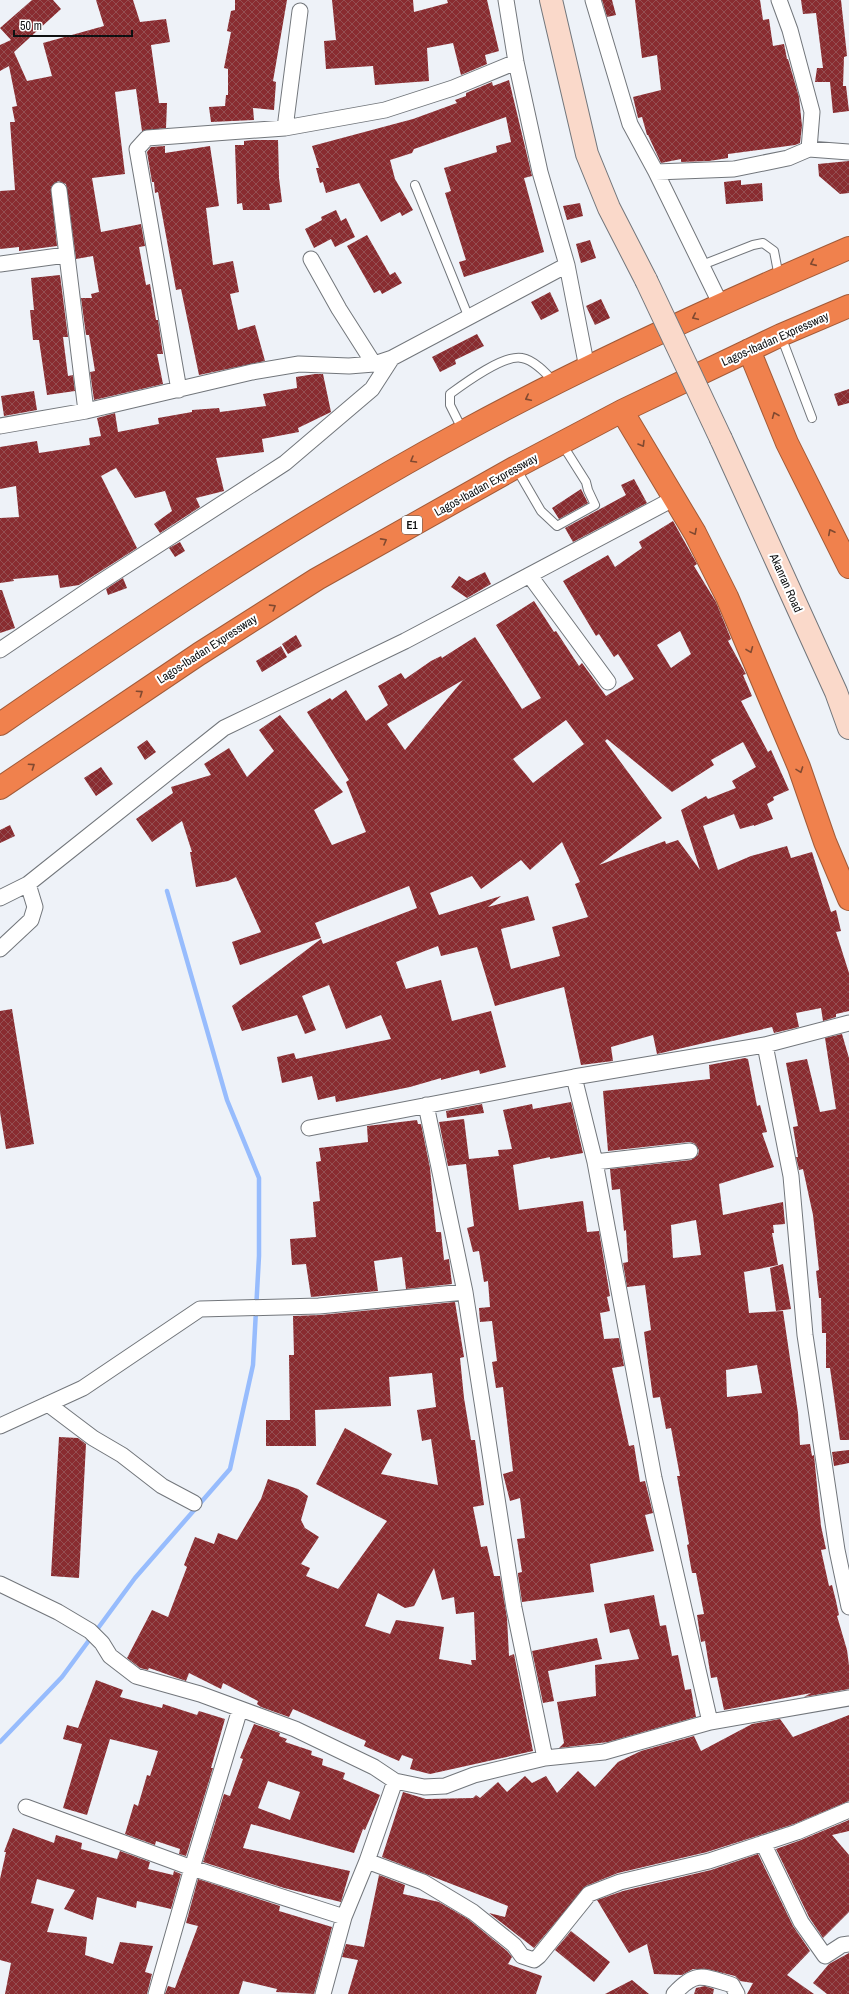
<svg xmlns="http://www.w3.org/2000/svg" width="849" height="1994" font-family="'Archivo Narrow',sans-serif">
<defs>
<pattern id="building-cross-hatch" width="8" height="8" patternUnits="userSpaceOnUse"><rect width="8" height="8" fill="#892c30"/><path d="M0 0l8 8M0 8l8-8" fill="none" stroke="#944f52"/></pattern>
</defs>
<rect width="100%" height="100%" fill="#eef2f8"/>
<g fill="none" stroke-linecap="round" stroke-linejoin="round">
<!-- stream -->
<path stroke="#97bcfd" stroke-width="4.5" d="M0,1742L62,1677L135,1578L230,1469L253,1365L259,1256V1178L227,1100L167,891"/>
</g>
<!-- building -->
<path fill="url(#building-cross-hatch)" fill-rule="evenodd" d="M32,0H53L61,9L14,52L27,81L52,76L43,43L104,26L96,0H133L140,22L166,19L170,42L151,45L159,103H167L166,128L142,131L136,89L115,92L125,174L92,178L101,232L141,224L145,246L139,247L146,285L150,284L156,320H158L163,354H157L163,384L94,400L90,372L95,371L89,335H86L81,298H92L91,294L99,292L93,256L76,259L66,184L58,181L51,187L57,246L19,251V247L0,249V191L15,190L10,122H15L12,107L17,106L9,66L0,71V45L11,40L0,28Z
M235,0H287L273,81L276,82L274,110L253,108L254,120L211,122L209,107L225,106L226,95H228V69L224,68L231,32L227,31L231,11L235,10Z
M332,0H413L414,12L448,3L447,0H487L499,51L485,55L487,64L461,75L453,43L427,48L429,81L375,85L373,66L326,69L324,41L336,40Z
M602,0H612L616,15L607,17Z
M635,0H760L763,20L769,19L773,46L784,44L787,59H788L799,97L802,126L800,143L795,145L728,154V158L709,161L681,162V159L661,163L648,135H647L642,117L638,118L633,97L661,90L657,55L642,58Z
M801,0H841L847,56L844,57L843,86H846L849,111L833,113L830,82H815L817,68H823L816,13L803,14Z
M509,80L532,176L524,178L544,252L464,277L459,262L466,260L445,193L451,191L444,168L497,152L496,146L511,142L506,117L414,149L412,153L390,160L395,179L413,210L402,216L400,212L381,222L359,183L326,193L323,182L320,183L316,168H319L312,146L413,119L457,103L455,100L466,96V93L492,82L493,86Z
M253,140H278L279,178L282,202L269,204L270,210H243L242,203L237,204L235,145H244V141Z
M165,146V153L210,146L219,206L206,208L213,265L233,261L239,292L230,294L238,330L255,325L265,361L199,375L181,289L176,290L158,192L155,193L154,182H152L147,152L151,147Z
M849,161V193L840,194L819,176L818,164Z
M741,180V185L762,183L763,201L726,204L724,182Z
M580,203L583,216L567,220L563,206Z
M336,210L341,221L346,218L355,237L335,247L331,239L314,248L305,229L322,220L321,217Z
M367,235L390,275L395,272L402,283L382,294L380,290L374,293L347,246Z
M590,240L596,258L581,263L576,244Z
M60,275L68,337H63L68,376L73,375L75,391L47,395L39,340H33L30,310H34L31,278Z
M550,292L559,311L541,320L531,302Z
M601,299L610,318L595,325L586,306Z
M477,334L484,346L455,360L456,364L440,372L432,357Z
M315,374H323L331,412L298,428L299,432L262,439L264,452L216,458L224,491L196,498L200,507L160,533L154,524L172,511L165,491L135,498L116,468L101,476L137,548L79,585L60,588L58,575L13,579L14,581L0,583V518L19,517L16,486L0,489V447L37,441L39,453L90,445L89,438L101,436L97,418L115,413L118,432L159,424L158,418L192,412V410L219,408L220,412L266,406L263,394L297,388L296,377Z
M849,389V403L838,406L834,394Z
M34,391L37,410L4,416L1,396Z
M634,479L647,503L573,542L565,528L626,495L621,485Z
M581,489L588,503L559,519L552,508Z
M673,521L697,564L694,566L716,602L731,639L728,641L746,674L743,675L752,696L741,701L768,752L771,750L789,790L773,797L774,800L767,804L773,819L754,826V825L740,829L734,814L703,826L718,870L751,856L787,846L791,858L812,852L831,912L836,910L841,931L836,932L849,973V1011L836,1014V1017L823,1021L821,1008L796,1013L799,1027L774,1033L772,1027L657,1054L653,1035L611,1047L613,1061L581,1065L564,987L495,1006L477,947L441,956L438,946L396,962L406,989L441,980L452,1021L491,1011L506,1067L480,1074L479,1070L441,1080V1078L410,1087L336,1102L335,1096L318,1100L312,1076L282,1083L277,1057L294,1053L296,1059L391,1039L381,1015L346,1029L329,985L302,996L316,1030L305,1034L297,1015L242,1031L232,1006L321,939L323,944L417,908L409,886L315,923L321,938L240,965L232,942L261,932L236,877L228,881L196,887L190,852H192L182,821L152,842L136,819L173,793L171,787L211,775L204,764L229,748L247,777L274,751L259,730L280,715L343,792L314,810L332,845L366,832L346,782L349,780L307,712L330,698L332,700L346,690L366,721L388,705L378,686L401,673L405,679L431,661L441,656L442,658L475,637L522,709L541,698L496,625L534,601L554,632L556,631L579,666L582,663L606,696L634,679L618,654L614,657L599,634L596,636L563,581L608,555L615,567L642,548L639,542ZM680,631L691,654L671,668L657,645ZM463,680L405,750L387,724ZM566,720L584,744L533,783L513,759ZM607,739L672,792L714,765L711,760L743,742L756,767L732,781L736,788L708,799L706,796L681,810L700,870L678,840L666,844L665,841L599,865L662,818L605,741ZM562,842L580,882L575,884L588,917L552,927L560,956L511,969L501,929L535,920L528,896L488,907L501,896L439,915L430,893L472,876L481,889L521,860L530,870Z
M180,542L185,551L175,557L169,548Z
M485,572L491,584L467,598L451,587L459,576L467,581Z
M123,578L127,588L108,595L106,589Z
M0,590H2L15,628L0,633Z
M296,635L302,646L288,654L282,644Z
M281,646L287,657L262,672L256,661Z
M147,740L156,752L145,760L137,747Z
M101,767L113,784L96,796L84,778Z
M10,825L15,836L0,843V830Z
M12,1009L34,1144L6,1149L0,1112V1011Z
M842,1034L849,1058V1440H840L830,1368H826V1333H822L821,1298H819L816,1271L819,1270L813,1215L803,1169L799,1170L796,1157H798L793,1127L798,1126L786,1063L807,1059L820,1112L836,1109L825,1038Z
M745,1058L748,1059L757,1106L760,1105L767,1132L762,1133L774,1167L719,1184L723,1215L783,1202L785,1224L773,1225L774,1233H772L778,1265L744,1272L749,1313L783,1311L798,1413L800,1445L810,1444L812,1456L814,1455L821,1526L826,1549L821,1550L829,1586L832,1585L836,1601L839,1615L837,1616L847,1650L849,1665V1689L804,1697L811,1693L724,1710L717,1677L711,1678L705,1641L701,1642L697,1615L704,1614L696,1573H692L687,1545L689,1544L677,1476H680L671,1428L666,1429L660,1397L653,1398L644,1332L651,1330L645,1285L627,1287L623,1263L628,1262L626,1230L624,1231L620,1189L612,1190L610,1169L691,1160L698,1155L699,1150L694,1143L689,1142L608,1151L603,1091L710,1079L709,1065ZM696,1220L701,1255L673,1258L671,1225ZM757,1365L762,1393L727,1397L726,1370Z
M571,1102L583,1153L550,1159V1157L513,1165L519,1210L583,1201L587,1232L599,1231L610,1296L607,1297L610,1311L600,1313L604,1339L619,1338L624,1366L612,1368L629,1446L634,1445L640,1482L645,1481L653,1513L645,1515L654,1551L590,1564L594,1592L522,1602L518,1575V1573L522,1572L517,1539L525,1538L520,1498L510,1501L503,1474L513,1471L503,1387L496,1388L492,1362L497,1361L492,1321L480,1322L479,1308L490,1307L488,1281L484,1282L479,1251L473,1252L467,1228L474,1226L466,1164L448,1166L439,1122L464,1119L469,1159L499,1156L498,1150L512,1149L503,1110L532,1104L533,1109Z
M482,1104L484,1113L447,1118L446,1111Z
M417,1120L418,1124H421L430,1168L436,1232H441L444,1260L449,1259L452,1284L406,1289L402,1257L374,1261L378,1291L311,1297L306,1264L292,1265L290,1239L316,1237L313,1202L320,1201L316,1162L321,1161L319,1148L368,1142L367,1126Z
M783,1264L791,1309L776,1311L770,1268Z
M455,1302L464,1357L460,1358L464,1398L471,1440H475L484,1505L473,1507L481,1547L487,1546L494,1576H500L507,1618L509,1656L514,1654L533,1751L430,1774L410,1769L413,1759L402,1755L399,1761L364,1746L366,1741L293,1709L289,1717L261,1707L257,1704L258,1701L223,1683L221,1689L189,1673L186,1681L149,1668L148,1670L140,1668L127,1658L152,1610L168,1617L187,1567L184,1565L195,1537L214,1544L218,1533L237,1540L261,1499L268,1479L298,1489L308,1496L301,1520L305,1528L319,1537L301,1564L310,1568L306,1576L338,1589L387,1521L316,1484L345,1428L392,1454L381,1474L438,1485L431,1439L422,1441L417,1410L436,1407L432,1373L389,1377L391,1406L315,1410L316,1446H266V1420H290L289,1355H294L293,1316L320,1315ZM434,1568L442,1600L454,1597L456,1614L474,1612L476,1660H471L472,1665L439,1659L444,1627L396,1620L390,1634L365,1626L378,1593L405,1608L414,1606Z
M59,1437L78,1438L86,1444L79,1578L51,1576Z
M849,1450V1463L834,1466L832,1452Z
M654,1595L660,1626L666,1625L672,1656L678,1655L685,1690L691,1689L696,1717L608,1742L559,1748L564,1743L557,1702L596,1696L595,1665L639,1659L629,1629L610,1633L604,1604Z
M597,1638L602,1659L548,1671L554,1701L543,1703L532,1651Z
M96,1680L123,1690L120,1697L162,1708L163,1704L197,1715L199,1711L225,1719L211,1768H213L186,1856L179,1854L180,1849L156,1841L155,1845L125,1834L134,1804L138,1806L147,1775L150,1776L158,1751L110,1739L87,1815L63,1808L82,1744L63,1739L67,1725L78,1728Z
M849,1715V1801L794,1824L707,1852L618,1873L586,1886L534,1948L489,1913L505,1917L508,1906L382,1857L403,1792L426,1799L473,1798L476,1795L480,1798L498,1782L507,1792L525,1776L532,1783L546,1776L557,1793L578,1771L595,1787L618,1762L641,1751L694,1736L701,1751L752,1724L780,1719L793,1737Z
M254,1724L280,1733L279,1736L287,1739L285,1742L312,1751L311,1755L323,1759L322,1765L345,1773L343,1779L380,1795L365,1830L363,1829L354,1853L251,1824L243,1848L350,1871L341,1902L284,1888L203,1862L224,1794L230,1796L243,1759L240,1758ZM268,1781L300,1792L290,1820L258,1808Z
M849,1820V1831L832,1835L849,1855V1912L823,1938L809,1917L776,1849L801,1840Z
M13,1828L54,1843L56,1835L82,1843L81,1849L117,1859L120,1851L150,1862L148,1869L173,1875L174,1871L181,1874L171,1909L137,1901L136,1908L97,1897L93,1920L64,1909L75,1890L37,1879L31,1903L54,1909L47,1932L87,1937L85,1955L113,1964L120,1942L153,1946L145,1972L152,1974L147,1994H5L11,1963L0,1960V1879L6,1852H4Z
M758,1854L793,1926L810,1951L787,1975L814,1994H747L753,1983L740,1981L735,1976L707,1969H693L682,1975L654,1974L647,1944L629,1953L597,1900L623,1891L711,1870Z
M379,1875L405,1885L403,1894L439,1902L468,1919L507,1951L512,1957L508,1964L542,1976L536,1994H348L358,1960L342,1957L346,1944L364,1947Z
M198,1879L280,1906L279,1911L332,1927L314,1994L276,1992L277,1989L243,1981L239,1994H165L168,1986L175,1988L198,1926L186,1923Z
M571,1931L610,1962L594,1982L555,1950Z
M849,1953V1994H827L813,1983L829,1964Z
M632,1980L649,1994H605Z
M705,1986L714,1989L713,1994H694L696,1988Z"/>
<g fill="none" stroke-linecap="round" stroke-linejoin="round">
<defs>
<path id="service" d="M415,185L469,318
M702,265L753,245L763,243L774,251L779,277
M781,336L812,418
M463,431L450,405V394C465,383 504,354 522,358C534,360 546,373 554,382
M516,468L541,511L557,526L595,505L588,490L586,482L562,444"/>
<path id="minor" d="M506,0L516,62L540,172L567,265L587,368
M593,0L630,124L656,172L721,305
M779,0L790,30L812,112L809,149
M285,128L300,11
M656,172L734,169L788,158L809,149L849,152
M59,190L86,411
M311,259L339,309L374,364
M0,264L66,255
M179,390L137,149L147,138L285,128L385,110L453,88L516,62
M0,426L86,411L252,372L299,364L349,366L374,364L392,358L567,265
M530,576L608,682
M0,650L96,585L285,463L372,389L392,358
M0,898L28,884L224,728L405,641L675,498
M0,949L31,920L35,907L28,884
M765,1045L791,1176L805,1335L837,1550L849,1607
M574,1077L595,1162L654,1478L710,1722
M426,1105L465,1292L514,1608L545,1758
M309,1128L574,1077L765,1045L849,1023
M595,1162L690,1151
M48,1404L93,1438L122,1455L162,1486L194,1503
M0,1426L83,1388L200,1309L319,1306L465,1292
M0,1584L58,1612L90,1631L102,1643L110,1656L136,1676L200,1694L295,1729L374,1767L395,1781L424,1787L445,1786L474,1775L545,1758L604,1752L710,1722L849,1698
M26,1807L192,1868L344,1917
M763,1843L801,1922L825,1956L842,1945L849,1944
M367,1861L423,1882L473,1912L514,1945L522,1956L534,1960L539,1956L589,1894L620,1882L709,1861L797,1832L849,1810
M156,1994L192,1868L240,1709
M323,1994L344,1917L367,1861L395,1781
M674,1994C696,1970 703,1976 732,1985L737,1994"/>
<path id="secondary" d="M551,0L587,154L609,208L646,280
M721,439L836,692L849,728"/>
<path id="motorway" d="M749,350L787,443L849,567
M622,411L695,533L727,597L799,767L825,842L849,899
M0,724C151,620 303,518 464,431C589,363 719,304 849,248
M0,788L199,654L317,579L516,467L622,411L781,335L849,306"/>
</defs>
<!-- service casing -->
<use href="#service" stroke="#72767b" stroke-width="10"/>
<!-- minor casing -->
<use href="#minor" stroke="#72767b" stroke-width="17"/>
<!-- secondary casing -->
<use href="#secondary" stroke="#72767b" stroke-width="24"/>
<!-- motorway casing -->
<use href="#motorway" stroke="#a15a38" stroke-width="24"/>
<!-- service -->
<use href="#service" stroke="#fff" stroke-width="8"/>
<!-- minor -->
<use href="#minor" stroke="#fff" stroke-width="15"/>
<!-- secondary -->
<use href="#secondary" stroke="#fad9ca" stroke-width="22"/>
<!-- motorway -->
<use href="#motorway" stroke="#f0814d" stroke-width="22"/>
<defs>
<path id="secondary-bridge" d="M646,280L721,439"/>
</defs>
<!-- secondary-bridge casing -->
<use href="#secondary-bridge" stroke="#72767b" stroke-width="24" stroke-linecap="butt"/>
<!-- secondary-bridge -->
<use href="#secondary-bridge" stroke="#fad9ca" stroke-width="22"/>
</g>
<!-- one-way arrows -->
<defs><path id="oneway-chevron" d="M-2-3.5L2.5 0L-2 3.5" fill="none" stroke-width="1.6" stroke-linecap="round" stroke-linejoin="round"/></defs>
<g stroke="#804930">
<use href="#oneway-chevron" transform="translate(813 263) rotate(156)"/>
<use href="#oneway-chevron" transform="translate(695 317) rotate(155)"/>
<use href="#oneway-chevron" transform="translate(528 398) rotate(153)"/>
<use href="#oneway-chevron" transform="translate(775 415) rotate(-112)"/>
<use href="#oneway-chevron" transform="translate(642 444) rotate(59)"/>
<use href="#oneway-chevron" transform="translate(413 460) rotate(150)"/>
<use href="#oneway-chevron" transform="translate(694 532) rotate(62)"/>
<use href="#oneway-chevron" transform="translate(831 532) rotate(-117)"/>
<use href="#oneway-chevron" transform="translate(384 541) rotate(-29)"/>
<use href="#oneway-chevron" transform="translate(273 607) rotate(-32)"/>
<use href="#oneway-chevron" transform="translate(750 650) rotate(68)"/>
<use href="#oneway-chevron" transform="translate(140 693) rotate(-34)"/>
<use href="#oneway-chevron" transform="translate(32 766) rotate(-34)"/>
<use href="#oneway-chevron" transform="translate(800 770) rotate(70)"/>
</g>
<g text-anchor="middle" dominant-baseline="central" stroke-width="4" stroke-linejoin="round" paint-order="stroke">
<!-- shield labels -->
<rect fill="#fff" stroke="#575859" stroke-width="1" x="402" y="516" width="20" height="18" rx="3"/>
<g font-size="11" font-weight="bold" fill="#0f1112">
<text x="412" y="525">E1</text>
</g>
<!-- street labels -->
<g font-size="12" fill="#0f1112" stroke="#fff">
<text transform="translate(775 339) rotate(-24)">Lagos-Ibadan Expressway</text>
<text transform="translate(486 485) rotate(-29)">Lagos-Ibadan Expressway</text>
<text transform="translate(786 583) rotate(66)">Akanran Road</text>
<text transform="translate(207 649) rotate(-33)">Lagos-Ibadan Expressway</text>
</g>
</g>
<!-- scale -->
<path d="M14 30v6h118v-6" fill="none" stroke="#0f1112" stroke-width="2"/>
<text x="20" y="30" font-size="12" fill="#0f1112" stroke="#ffffff" stroke-width="3" paint-order="stroke">50 m</text>
</svg>
